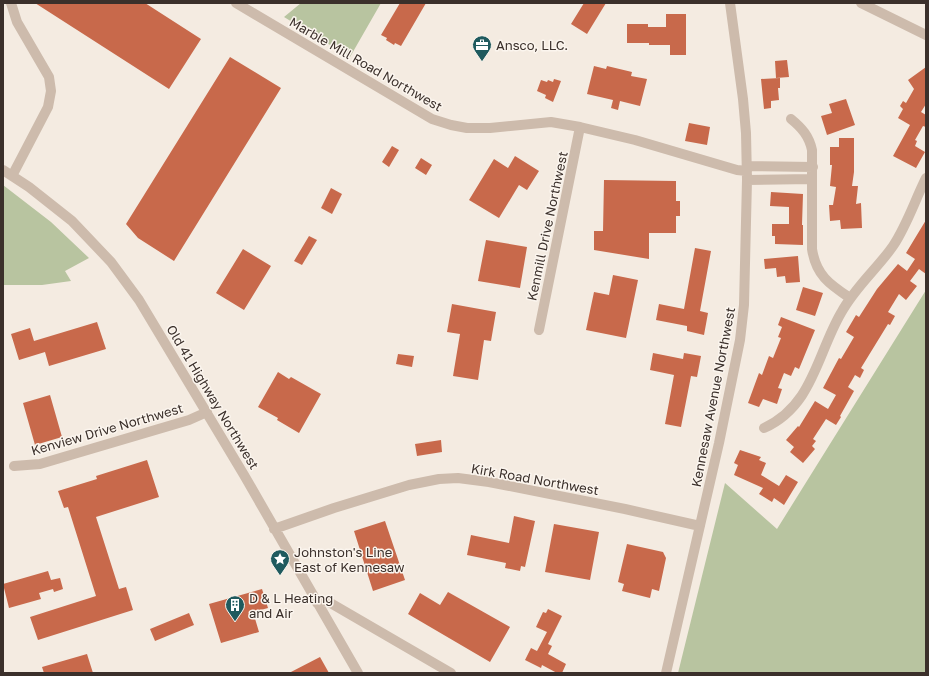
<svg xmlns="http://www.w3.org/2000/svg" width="929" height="676" font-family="'Golos Text',sans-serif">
<rect width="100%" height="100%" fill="#f4ebe1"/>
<!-- green -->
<path fill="#b8c4a0" d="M301,3H381L350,57L284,17Z
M3,185L51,222L89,258L65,271L71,281L42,285H3Z
M926,290V673H678L725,483L777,529Z"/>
<!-- building -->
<path fill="#c8694b" d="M35,3H145L201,39L169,89Z
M400,3H426L401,46L395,43L394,45L386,40L387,38L381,35Z
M584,3H606L587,34L571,24Z
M666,14H686V55H670V45H649V43H627V24H648V27H666Z
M230,57L281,88L174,261L138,238L126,224Z
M787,60L789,77L776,78L775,61Z
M594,66L606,69L607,66L632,72L631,76L647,79L640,106L620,101L618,110L611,108L613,100L587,94Z
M926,67V104L921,112L926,115V127L923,126L915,140L917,141L915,146L925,152L916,168L893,156L910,125L898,118L903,109L900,106L903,101L906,103L914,89L908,80Z
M780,78V88H778L779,100L771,101V108L764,109L761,79Z
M554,79L561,81L553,102L545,98L546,95L537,91L541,80L547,82L548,80L553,82Z
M846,99L855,125L827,135L821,116L832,113L829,104Z
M689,123L710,127L707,145L685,141Z
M839,138H854V172L852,186H858L856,204L861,203L862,228L841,229L840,220L830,221L829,205H833L836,187L830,186L832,165H830V147H839Z
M392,146L399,150L389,167L382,162Z
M515,156L539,171L527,190L519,185L499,218L469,200L494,159L508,168Z
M421,158L432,165L426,175L415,168Z
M604,180L676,181V201H680V216H676V233H649V259L594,250V231H603Z
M331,188L342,194L332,214L321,208Z
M771,192L803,194L802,225H803V245L775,244V236H772V224H789V207L770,206Z
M926,220V274L919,269L910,281L917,286L906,300L899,294L888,312L895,316L890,325L888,324L861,368L864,370L860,378L855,375L848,387L854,391L840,416L841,417L836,425L826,419L813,439L816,441L812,446L815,449L803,463L790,452L794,447L786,440L798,426L799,427L815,401L828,409L836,395L823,388L839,358L841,359L854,337L846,332L856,315L859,317L877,289L898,264L907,271L915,259L906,253Z
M309,236L317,240L302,265L294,261Z
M486,240L527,247L520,288L478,281Z
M695,248L711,251L700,311L708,313L704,335L687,331V326L656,320L659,304L684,309Z
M243,249L271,266L244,310L216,293Z
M798,256L800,282L786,283L785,276L777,277L776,268L765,269L764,259Z
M613,275L638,280L626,338L586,330L594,292L609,295Z
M803,287L823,293L815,316L796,310Z
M452,304L496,312L491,341L484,340L478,380L453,376L460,334L447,332Z
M781,317L815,330L799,369L795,367L791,376L784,373L778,388L782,389L777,404L763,399L759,407L748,403L759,373L762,375L769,356L773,358L781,338L778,337L782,327L778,325Z
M97,322L106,349L49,366L45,352L19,360L11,334L30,328L34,341Z
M653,353L683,359L684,353L701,356L697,377L691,376L681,427L665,424L674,375L650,370Z
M398,354L414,356L412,367L396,364Z
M278,372L289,379L291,377L321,394L299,433L277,420L278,418L258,407Z
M50,395L62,437L35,445L23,403Z
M441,440L442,452L417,456L415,444Z
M740,450L761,457L759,460L766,463L761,475L779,486L786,475L798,482L784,505L774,498L772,502L759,494L763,488L734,475L738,465L734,463Z
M147,460L159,497L96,517L119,589L126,587L133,610L38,640L30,617L96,596L68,507L64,508L58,491L97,479L96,476Z
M514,516L535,521L525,567L521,566L520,571L505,568L506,563L467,555L471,535L509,543Z
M385,521L405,580L373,591L354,531Z
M554,524L599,532L590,580L545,572Z
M627,544L663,552L666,558L659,591L652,589L650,598L622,591L624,584L618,582Z
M48,571L51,580L60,578L63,589L54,592L53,589L39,593L41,599L9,608L3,584Z
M262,589L268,608L253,612L259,632L221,643L209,604Z
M448,592L510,627L490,662L408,614L420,593L440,605Z
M548,609L562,616L548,644L552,646L548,654L566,664L562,673H557L542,665L541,668L525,660L531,648L537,651L547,632L536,627L543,612L546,613Z
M189,613L194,625L155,641L150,629Z
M87,654L93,673H44L42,667Z
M320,657L329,673H289Z"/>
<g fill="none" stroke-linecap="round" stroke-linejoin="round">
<!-- minor -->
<path stroke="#cdbbac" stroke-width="10" d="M11,3L17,22L49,77L51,91L48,107L12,176
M236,3L432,119L451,125L467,128H490L551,122L580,127L635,140L737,170L747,171
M861,3L926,35
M791,119C802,128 809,136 812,150V249C816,275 829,284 850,298
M747,166L813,167
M3,170L29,187L72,221L111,262L139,300L244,475L358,673
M747,180L812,179
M539,330L580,127
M764,428C813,406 817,354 841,313C855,287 877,269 893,246C907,225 915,200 926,178
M14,466L40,464L189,420L207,412
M274,529L334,508L409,485L439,479L458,478L489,482L625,509L700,526
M317,603L327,601L451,673
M666,673L719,443L740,340L744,305L747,180L746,133L743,99L730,3"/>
</g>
<!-- icons -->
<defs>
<symbol id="office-pin" viewBox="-11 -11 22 30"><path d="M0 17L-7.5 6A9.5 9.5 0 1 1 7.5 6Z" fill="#1f5a5e" stroke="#fbf5ee"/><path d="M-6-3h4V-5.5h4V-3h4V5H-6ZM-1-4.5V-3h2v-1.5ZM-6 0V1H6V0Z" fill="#fff"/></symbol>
<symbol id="sight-pin" viewBox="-11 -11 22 30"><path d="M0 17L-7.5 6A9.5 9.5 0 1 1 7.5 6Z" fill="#1f5a5e" stroke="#fbf5ee"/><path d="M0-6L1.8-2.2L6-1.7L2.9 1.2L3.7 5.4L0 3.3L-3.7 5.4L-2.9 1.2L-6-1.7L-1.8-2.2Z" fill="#fff"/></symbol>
<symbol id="building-pin" viewBox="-11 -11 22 30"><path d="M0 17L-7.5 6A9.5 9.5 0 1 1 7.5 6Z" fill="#1f5a5e" stroke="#fbf5ee"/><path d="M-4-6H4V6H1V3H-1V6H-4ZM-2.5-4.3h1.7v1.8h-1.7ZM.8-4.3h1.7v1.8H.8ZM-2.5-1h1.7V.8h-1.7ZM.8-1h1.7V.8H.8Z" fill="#fff"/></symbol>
</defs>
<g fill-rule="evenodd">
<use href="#office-pin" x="471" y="34" width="22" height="30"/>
<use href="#sight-pin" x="269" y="548" width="22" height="30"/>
<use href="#building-pin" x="224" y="594" width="22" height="30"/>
</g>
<g text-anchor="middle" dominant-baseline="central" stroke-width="3" stroke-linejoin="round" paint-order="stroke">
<!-- poi labels -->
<g font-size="13" fill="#3b302b" stroke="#fbf5ee" text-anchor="start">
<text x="496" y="45">Ansco, LLC.</text>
<text x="294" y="552">Johnston's Line<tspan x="294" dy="15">East of Kennesaw</tspan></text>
<text x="249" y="598">D &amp; L Heating<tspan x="249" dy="15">and Air</tspan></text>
</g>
<!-- street labels -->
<g font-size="13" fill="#3b302b" stroke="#fbf5ee">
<text transform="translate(366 64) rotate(30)">Marble Mill Road Northwest</text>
<text transform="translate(547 226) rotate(-78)">Kenmill Drive Northwest</text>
<text transform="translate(213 397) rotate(59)">Old 41 Highway Northwest</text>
<text transform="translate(713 397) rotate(-79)">Kennesaw Avenue Northwest</text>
<text transform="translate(107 429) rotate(-16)">Kenview Drive Northwest</text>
<text transform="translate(535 479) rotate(10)">Kirk Road Northwest</text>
</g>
</g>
<!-- border -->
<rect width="929" height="676" fill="none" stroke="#3b302b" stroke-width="8"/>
</svg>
